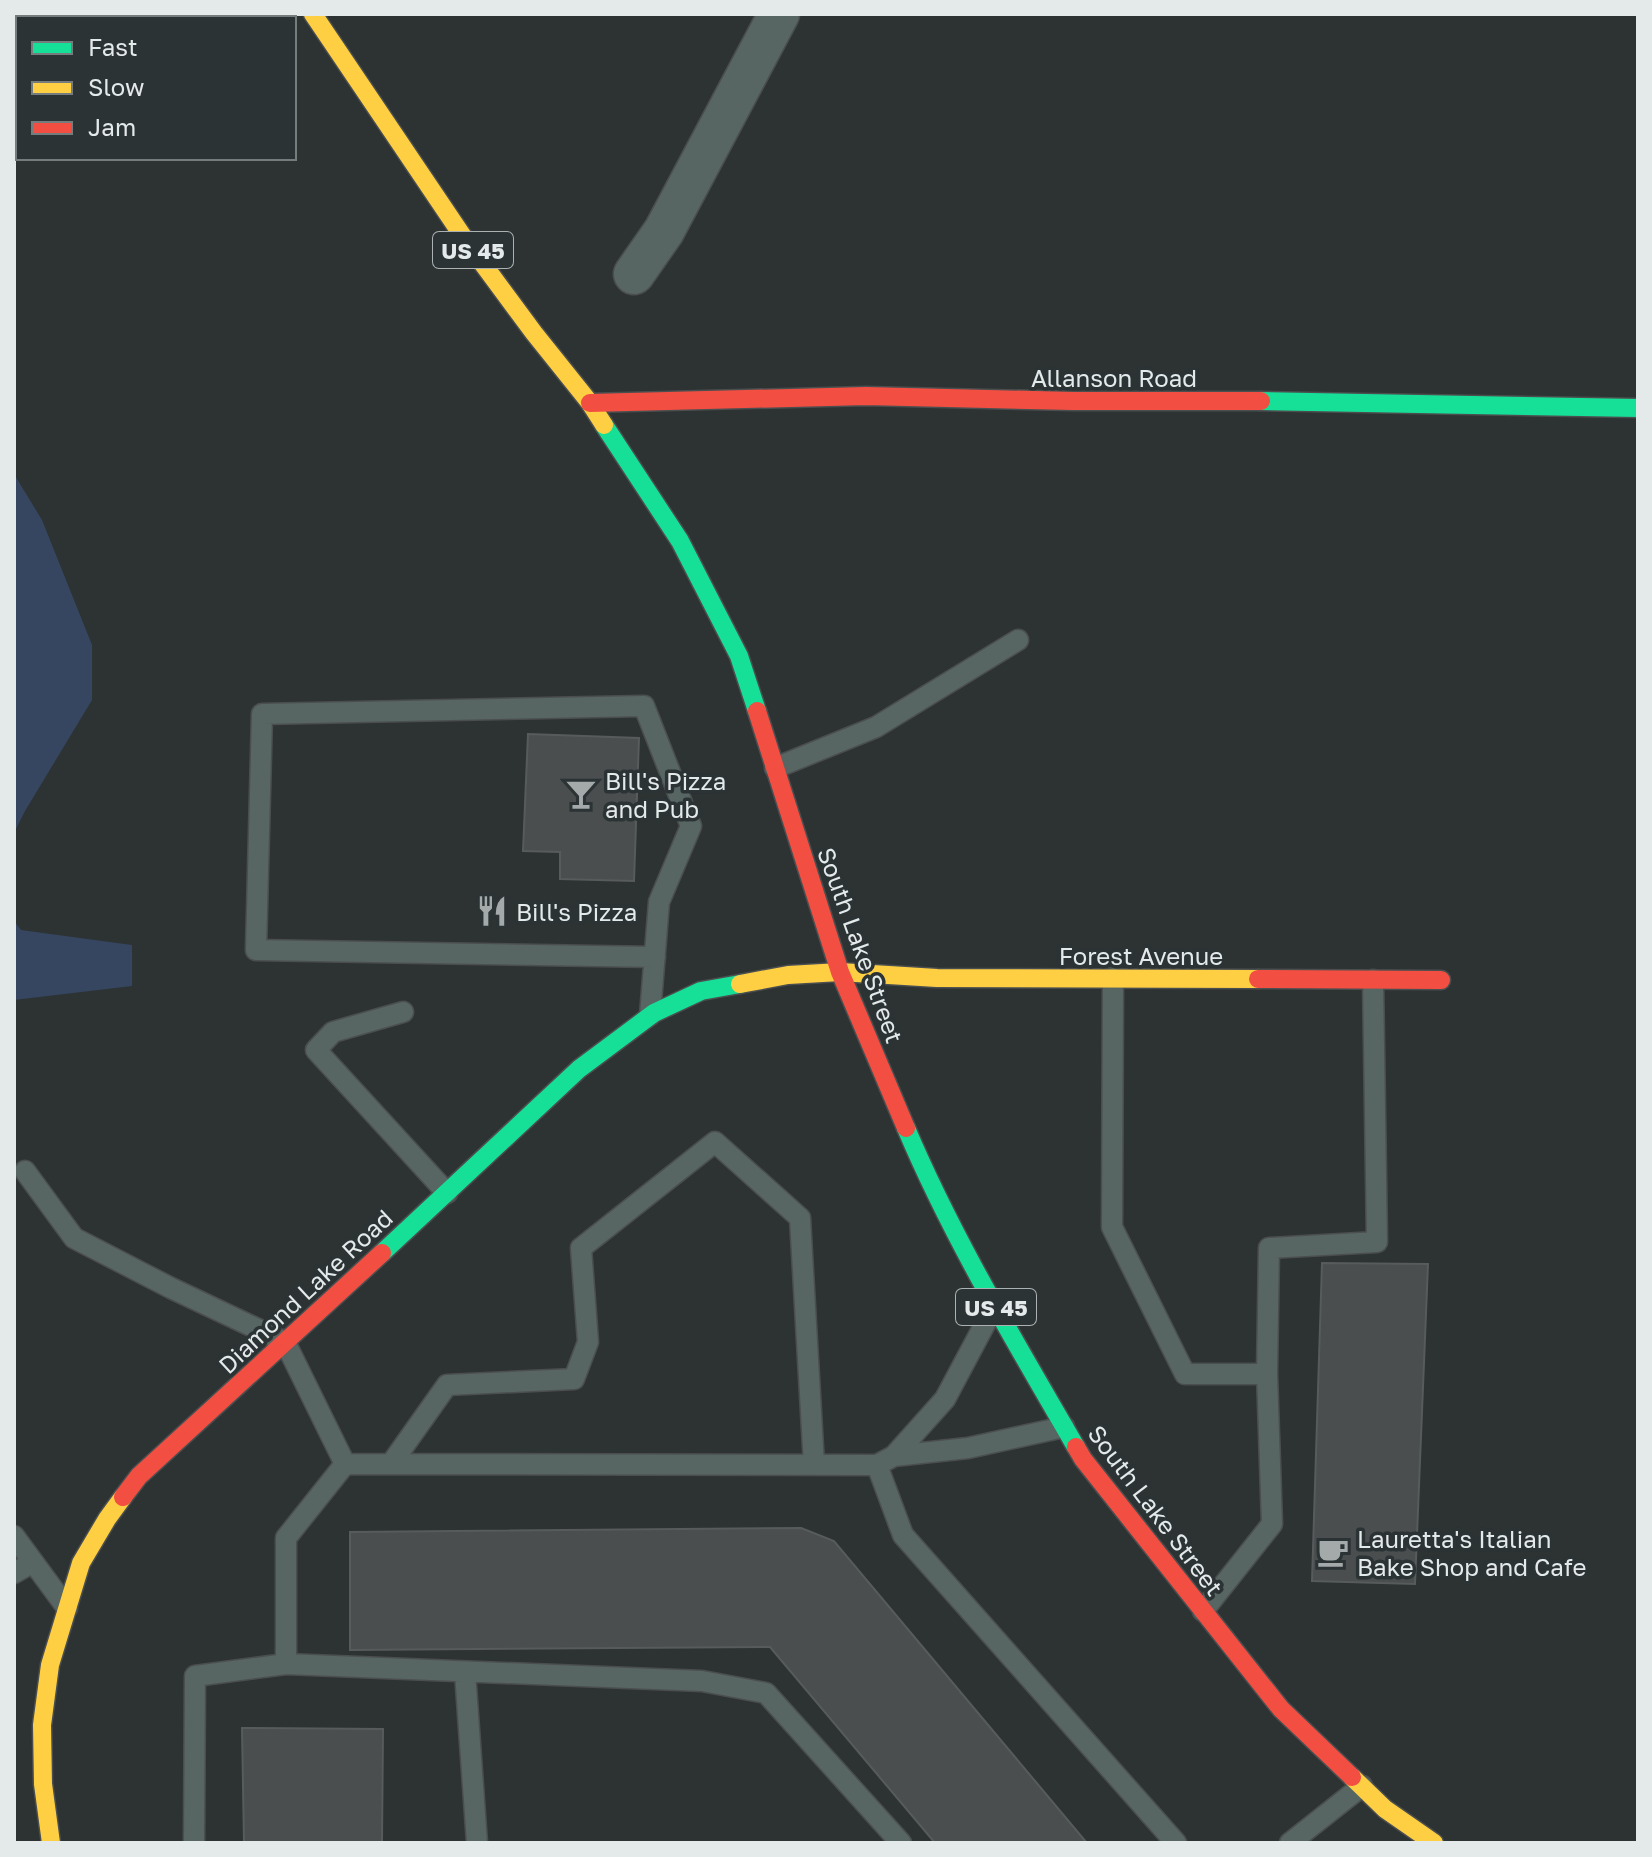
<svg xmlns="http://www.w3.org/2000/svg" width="1652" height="1857" font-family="'Golos Text',sans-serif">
<rect width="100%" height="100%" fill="#2d3232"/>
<!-- water -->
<path fill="#364660" d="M14,474L42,520L92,645V700L25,811L14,833Z
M14,921L21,930L132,945V986L14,1000Z"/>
<!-- building -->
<path fill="#4a4e4f" stroke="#575b5c" stroke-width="2" d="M528,734L639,738L634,881L560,879V852L523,851Z
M1322,1263L1428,1264L1415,1584L1312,1581Z
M801,1528L834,1541L1087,1843H935L770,1647L350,1650V1532Z
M242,1728L383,1729L382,1843H244Z"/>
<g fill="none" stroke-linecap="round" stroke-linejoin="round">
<defs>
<path id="lane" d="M775,768L876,727L1018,640
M1113,978L1112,1227L1185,1374H1267L1272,1524L1203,1611
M403,1012L333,1032L316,1050L447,1193
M650,1015L659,902L691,826L644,706L262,714L256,950L655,957
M25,1171L74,1238L171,1288L285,1342L345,1464L286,1538V1664L195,1676L194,1843
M995,1305L945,1399L894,1456L968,1448L1064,1427
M1267,1374L1269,1248L1377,1242L1373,980
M345,1464L877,1465L894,1456
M391,1464L447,1385L574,1379L588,1342L581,1248L715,1142L800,1218L814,1465
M877,1465L903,1535L1176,1843
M14,1536L67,1608
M14,1573L33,1562
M286,1664L702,1681L766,1693L901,1843
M465,1672L477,1843
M1290,1843L1362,1786"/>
<path id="street" d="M634,274L664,231L779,14"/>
<path id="fast" d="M1261,401L1638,408
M604,425L680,541L739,656L757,711
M906,1128C953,1239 1016,1343 1076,1447
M382,1253L579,1069L654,1013L701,991L740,984"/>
<path id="slow" d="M313,14L466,241L534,333L590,403L604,425
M740,984L788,975L840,972L937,978L1258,979
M1352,1777L1385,1809L1434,1843
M51,1843L43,1784L42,1725L50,1665L81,1563L107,1519L123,1497"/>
<path id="jam" d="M590,403L866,396L1073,401H1261
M757,711L840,972L906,1128
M1258,979L1441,980
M1076,1447L1083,1459L1281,1709L1352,1777
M123,1497L139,1476L382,1253"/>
</defs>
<!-- lane casing -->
<use href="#lane" stroke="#4b4e4f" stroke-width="23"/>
<!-- street casing -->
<use href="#street" stroke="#4b4e4f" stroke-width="43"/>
<!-- fast casing -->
<use href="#fast" stroke="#4b4e4f" stroke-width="21"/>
<!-- slow casing -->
<use href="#slow" stroke="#4b4e4f" stroke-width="21"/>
<!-- jam casing -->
<use href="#jam" stroke="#4b4e4f" stroke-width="21"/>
<!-- lane -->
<use href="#lane" stroke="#576563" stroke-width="20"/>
<!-- street -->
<use href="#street" stroke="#576563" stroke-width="40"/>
<!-- fast -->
<use href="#fast" stroke="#16e098" stroke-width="18"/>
<!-- slow -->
<use href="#slow" stroke="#ffcf43" stroke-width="18"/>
<!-- jam -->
<use href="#jam" stroke="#f24e42" stroke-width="18"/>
</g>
<!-- icons -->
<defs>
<symbol id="bar-bare" viewBox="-9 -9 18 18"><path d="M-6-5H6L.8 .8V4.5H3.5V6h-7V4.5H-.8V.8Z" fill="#a4a9aa" stroke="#2b3334" stroke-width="2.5" paint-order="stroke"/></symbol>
<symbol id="restaurant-bare" viewBox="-9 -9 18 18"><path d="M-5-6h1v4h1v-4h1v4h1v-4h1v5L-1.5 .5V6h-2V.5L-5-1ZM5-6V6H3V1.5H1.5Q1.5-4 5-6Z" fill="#a4a9aa" stroke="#2b3334" stroke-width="2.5" paint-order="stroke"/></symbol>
<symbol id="cafe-bare" viewBox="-9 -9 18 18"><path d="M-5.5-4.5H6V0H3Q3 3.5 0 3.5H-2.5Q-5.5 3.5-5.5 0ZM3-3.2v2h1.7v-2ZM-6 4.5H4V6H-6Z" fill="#a4a9aa" stroke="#2b3334" stroke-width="2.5" paint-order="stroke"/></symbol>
</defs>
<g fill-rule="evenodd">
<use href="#bar-bare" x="559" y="772" width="44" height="44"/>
<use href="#restaurant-bare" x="470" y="889" width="44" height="44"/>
<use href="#cafe-bare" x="1311" y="1530" width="44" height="44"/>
</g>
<g text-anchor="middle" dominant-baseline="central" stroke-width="7" stroke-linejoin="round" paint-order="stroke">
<!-- shield labels -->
<g fill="#2b3334" stroke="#acb2b3" stroke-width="2">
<rect x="433" y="232" width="80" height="36" rx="6"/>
<rect x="956" y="1289" width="80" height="36" rx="6"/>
</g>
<g font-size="22" font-weight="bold" fill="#e4e9ea">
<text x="473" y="250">US 45</text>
<text x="996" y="1307">US 45</text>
</g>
<!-- street labels -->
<g font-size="24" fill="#e4e9ea" stroke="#2b3334">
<text x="1114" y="377">Allanson Road</text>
<text transform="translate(861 945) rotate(70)">South Lake Street</text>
<text x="1141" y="955">Forest Avenue</text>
<text transform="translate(305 1291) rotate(-43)">Diamond Lake Road</text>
<text transform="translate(1156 1510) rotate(53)">South Lake Street</text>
</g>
<!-- poi labels -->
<g font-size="24" fill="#e4e9ea" stroke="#2b3334" text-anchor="start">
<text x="605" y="780">Bill's Pizza<tspan x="605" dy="28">and Pub</tspan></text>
<text x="516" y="911">Bill's Pizza</text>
<text x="1357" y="1538">Lauretta's Italian<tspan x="1357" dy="28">Bake Shop and Cafe</tspan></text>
</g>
</g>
<!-- border -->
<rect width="1652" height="1857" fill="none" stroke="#e4e9ea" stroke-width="32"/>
<!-- legend -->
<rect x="16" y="16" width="280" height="144" fill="#2b3334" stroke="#757c7d" stroke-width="2"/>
<rect x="32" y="42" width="40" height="12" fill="#16e098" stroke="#757c7d" stroke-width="2"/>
<text x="88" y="56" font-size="24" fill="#e4e9ea">Fast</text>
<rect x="32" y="82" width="40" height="12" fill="#ffcf43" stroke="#757c7d" stroke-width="2"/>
<text x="88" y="96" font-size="24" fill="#e4e9ea">Slow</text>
<rect x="32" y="122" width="40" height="12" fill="#f24e42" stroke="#757c7d" stroke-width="2"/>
<text x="88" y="136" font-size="24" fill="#e4e9ea">Jam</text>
</svg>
